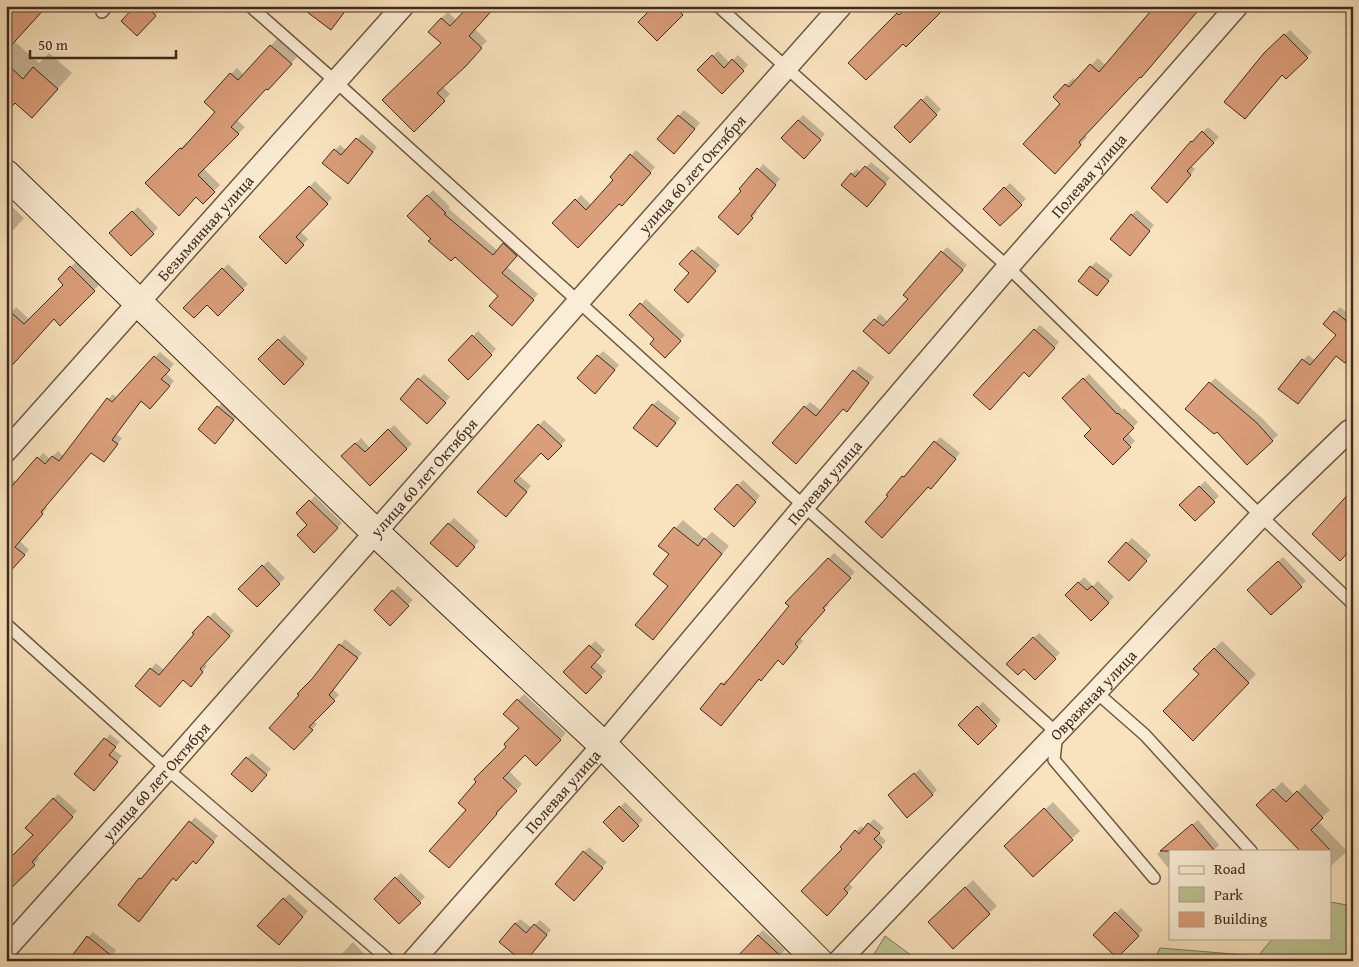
<svg xmlns="http://www.w3.org/2000/svg" width="1359" height="967" font-family="'Gentium Book Plus',serif">
<rect width="100%" height="100%" fill="#f9e3be"/>
<filter id="stains"><feTurbulence type="fractalNoise" baseFrequency=".004" numOctaves="4"/><feColorMatrix values="0 0 0 0 .2 0 0 0 0 .09 0 0 0 0 .02 0 0 0 .5 -.17"/></filter>
<radialGradient id="worn" r=".72"><stop offset=".6" stop-color="#630" stop-opacity="0"/><stop offset="1" stop-color="#630" stop-opacity=".3"/></radialGradient>
<!-- green -->
<path fill="#bcc492" stroke="#7e7757" d="M1330,902L1353,906V961H1154L1160,948L1258,956L1273,938H1330Z
M885,936L919,961H870Z"/>
<!-- shadow -->
<path fill="#0003" d="M6,6H47L15,42L39,63L49,53L72,73L47,101L15,102L6,111Z
M137,6H156L160,10L137,34Z
M498,6H511L505,13Z
M656,6H684L687,9L657,39Z
M448,12L457,21L475,29L487,41L442,86L450,94L414,130L442,43L441,18Z
M1290,30L1312,52L1286,77L1265,54Z
M277,39L297,57L274,82L266,87L237,120L245,127L203,168L220,185L203,202L197,196L147,183L187,142L189,144L217,112L231,74L237,68L244,75Z
M718,51L730,63L738,55L748,65L722,92L699,70Z
M1098,58L1106,66L1140,75L1085,135L1087,137L1062,165V104L1066,85L1073,78L1076,81Z
M927,95L941,109L910,141L895,127Z
M684,110L700,123L679,147L659,139Z
M803,115L825,134L809,152L798,120Z
M1208,127L1219,137L1191,166L1195,169L1172,196L1192,142Z
M362,134L377,147L353,177L324,163L340,145L347,151Z
M636,150L655,167L627,199L554,223L581,195L591,205L615,180L612,177Z
M871,162L890,178L872,200L852,174L857,169L861,173Z
M763,164L780,179L755,210L757,212L743,228V191Z
M315,181L332,198L300,231L308,239L286,262L261,237Z
M1010,183L1026,199L1000,225L984,209Z
M433,190L450,207L448,208L498,251L509,239L521,250L507,267L538,294L517,319L500,296L455,256L432,239L409,216Z
M6,201L24,218L6,238Z
M138,207L158,228L131,254L111,233Z
M1137,210L1154,225L1135,249L1131,215Z
M698,246L720,265L693,296L691,273L681,264Z
M947,247L967,265L894,348L865,331L880,314L888,322L909,299L904,294Z
M76,262L99,285L60,324L54,318L6,371V318L16,307L30,320L65,285L59,279Z
M1096,262L1113,275L1102,289L1091,267Z
M228,264L248,284L218,314L207,303L185,308Z
M646,299L685,335L670,351L631,315Z
M1340,307L1353,317L1337,355L1298,403L1280,389L1308,355L1316,361L1338,335L1325,324Z
M1040,325L1059,342L1034,370L1035,330Z
M478,331L496,349L468,378L450,360Z
M284,335L308,358L284,383L260,359Z
M603,351L619,365L600,387L598,356Z
M160,352L174,364L166,373L174,381L155,402L142,400L116,434L122,438L109,456L91,451L45,506L47,508L20,541L29,550L6,575V488L14,480L17,483L43,453L50,459L58,451L64,457L108,399L113,394L117,398Z
M859,366L874,377L852,405L843,407L774,443L810,402L822,411Z
M424,374L450,397L432,417L419,379Z
M1089,374L1123,410L1124,408L1138,422L1128,433L1135,441L1113,463L1093,429L1063,398Z
M1215,378L1262,418L1278,435L1247,463L1217,430L1187,409Z
M658,400L680,418L657,446L653,405Z
M223,402L238,415L220,437L218,407Z
M544,420L566,440L548,459L541,451L518,475L531,486L511,510L479,491Z
M394,425L412,444L370,484L343,456L361,438L370,448Z
M940,437L960,453L936,482L929,486L890,496L903,477L908,472L909,473Z
M743,480L760,496L739,520L738,485Z
M1205,481L1219,496L1195,520L1181,505Z
M315,496L342,523L314,551L309,525L298,513Z
M454,518L479,541L462,560L431,543Z
M683,520L705,539L712,532L729,546L660,631L669,585L671,554L660,545Z
M1132,538L1151,555L1134,575L1110,562Z
M834,553L855,572L827,602L829,604L800,638L803,641L788,658L779,659L760,678L721,725L702,709L722,684L727,679L729,680L790,606L787,603Z
M1283,557L1306,581L1271,613L1249,590Z
M268,561L285,578L257,605L240,589Z
M1084,577L1093,586L1098,581L1114,597L1091,619L1067,595Z
M398,586L413,600L390,624L375,610Z
M214,612L234,631L204,663L207,666L196,680L183,679L160,706L137,686L156,663L165,671L196,634L194,633Z
M1039,633L1060,653L1035,678L1024,668L1008,664Z
M345,639L362,653L333,689L339,695L313,721L317,724L299,744L313,679Z
M595,641L605,650L595,661L606,671L586,692L565,672Z
M1222,641L1256,674L1193,739L1201,674L1195,668Z
M524,694L566,733L536,764L526,754L509,771L522,784L501,806L503,807L455,860L467,810L478,782L508,747L521,728L505,714Z
M983,702L1001,720L978,744L960,725Z
M110,734L120,742L113,749L122,756L99,784L76,774Z
M252,753L271,769L257,785L247,758Z
M920,769L937,790L932,795L895,790Z
M1282,782L1295,795L1305,784L1330,810L1318,821L1347,851L1330,867V851L1258,805Z
M58,794L77,811L36,856L39,859L13,884L35,835L27,828Z
M625,802L643,820L623,840L605,822Z
M1053,802L1080,831L1033,875L1014,838Z
M195,817L218,836L201,857L193,860L174,877L144,915L140,879L145,874L147,875Z
M874,819L884,828L878,833L886,841L848,883L853,887L827,914L844,849L841,847L861,826L864,829Z
M1198,820L1219,845L1213,851H1170V870L1157,854Z
M589,847L607,862L579,894L584,852Z
M401,873L425,897L399,922L376,899Z
M973,880L997,906L989,913L937,914Z
M289,894L308,911L284,938V899Z
M1121,908L1143,930L1117,957L1095,935Z
M520,919L532,928L540,920L551,930L529,956L515,924Z
M763,930L785,950L775,961L758,935Z
M93,932L116,950L108,961L88,937Z
M353,942L371,961H335Z
M1042,956L1047,961H1037Z"/>
<!-- building -->
<path fill="#db9e7b" stroke="#412a1c" d="M6,6H47L6,51Z
M135,6H146L156,16L137,36L121,21Z
M299,6H349L331,30Z
M469,6H496L469,36L482,48L466,66L437,93L445,101L414,132L382,100L441,43L428,32L441,18L450,26Z
M654,6H674L683,15L657,41L638,22Z
M907,6H947L906,47L903,44L866,80L848,63L885,25L897,13L899,15Z
M1155,6H1202L1141,78L1140,77L1079,142L1081,145L1055,174L1023,144L1060,104L1053,97L1065,84L1069,87L1090,64L1099,72Z
M1284,34L1308,58L1286,79L1282,75L1245,119L1224,102L1264,53Z
M270,45L292,64L268,90L266,89L231,127L239,134L198,175L215,192L203,204L196,197L179,216L145,183L180,148L182,149L215,112L204,102L230,73L238,80Z
M712,55L724,68L732,59L744,71L722,94L697,70Z
M6,63L23,79L33,67L58,89L32,118L15,103L6,113Z
M921,99L937,115L910,143L894,127Z
M678,115L695,129L674,154L657,139Z
M798,120L821,140L804,159L781,138Z
M1202,131L1214,143L1187,171L1191,175L1167,203L1151,188L1191,141L1192,142Z
M356,138L373,152L348,184L322,163L334,149L341,155Z
M630,154L651,173L622,206L619,204L578,248L552,223L575,199L586,210L613,180L610,177Z
M865,166L886,184L867,207L841,185L851,173L855,177Z
M757,168L776,185L751,216L753,218L738,235L718,217L741,191L739,189Z
M309,186L328,204L296,237L304,245L286,264L259,237Z
M1004,187L1022,205L1000,226L983,209Z
M427,195L446,213L444,214L493,255L503,243L517,256L502,273L534,300L512,326L489,306L498,296L455,257L451,261L428,241L431,239L407,216Z
M132,211L154,234L131,256L109,233Z
M1131,214L1150,231L1130,256L1110,239Z
M692,250L716,271L688,303L674,290L689,273L679,264Z
M941,251L963,270L889,354L863,331L874,319L883,326L908,299L903,295Z
M70,266L95,291L60,326L54,319L6,372V308L24,324L63,285L58,279Z
M1090,266L1109,281L1097,296L1078,281Z
M222,268L244,290L218,316L207,305L194,318L183,308Z
M640,303L681,341L665,358L650,344L654,339L629,315Z
M1334,311L1348,322L1353,316V354L1345,363L1336,356L1298,404L1278,389L1302,359L1310,365L1336,335L1323,324Z
M1034,329L1055,348L1029,377L1024,372L990,410L973,395Z
M472,335L492,355L468,380L448,360Z
M278,339L304,364L284,385L258,359Z
M597,355L615,370L595,394L577,378Z
M154,356L170,370L161,379L170,386L150,409L141,401L112,440L118,444L104,462L91,453L41,512L43,514L15,547L25,555L6,576V493L37,457L45,464L52,456L59,461L107,398L112,402Z
M853,370L869,383L847,412L843,409L796,464L772,443L804,406L816,416Z
M418,378L446,403L427,424L400,399Z
M1083,378L1117,414L1118,413L1134,428L1123,439L1131,447L1113,465L1084,436L1091,429L1062,398Z
M1209,382L1257,423L1273,441L1247,465L1217,432L1214,434L1185,409Z
M652,404L676,423L657,447L633,428Z
M217,406L234,420L215,444L198,429Z
M538,424L562,446L548,460L541,453L514,481L527,492L506,517L477,492Z
M388,429L407,449L370,486L341,456L355,443L365,452Z
M934,441L956,459L931,489L928,487L882,538L865,522L888,496L886,495L902,476L904,477Z
M737,484L756,502L734,527L714,509Z
M1199,486L1215,502L1195,521L1179,505Z
M1353,489V547L1340,561L1312,534Z
M309,500L338,528L314,553L297,535L307,525L296,513Z
M448,523L475,547L457,567L430,543Z
M674,527L698,546L704,538L722,554L653,640L635,625L668,586L653,574L669,554L658,546Z
M1126,542L1147,561L1129,581L1108,562Z
M828,558L851,578L823,608L825,610L795,644L798,647L783,665L778,660L761,681L759,679L721,726L700,709L721,683L724,685L789,606L785,603Z
M1278,561L1302,587L1271,615L1247,590Z
M262,565L280,584L257,607L238,589Z
M1078,582L1087,590L1092,586L1109,603L1091,621L1065,595Z
M392,590L409,606L390,626L374,610Z
M208,616L230,636L200,669L203,672L191,687L183,680L160,707L135,686L150,668L159,675L194,634L192,633Z
M1033,637L1056,659L1035,680L1024,669L1018,675L1006,664Z
M339,644L358,658L329,695L335,701L309,727L313,730L294,750L269,728L299,695L297,694L312,679Z
M589,645L601,656L591,667L602,677L586,694L563,672Z
M1214,648L1249,683L1193,741L1163,711L1199,674L1193,669Z
M517,699L561,740L536,766L525,755L503,778L517,791L496,813L497,814L449,868L429,851L466,810L458,803L476,782L474,779L506,747L504,744L519,728L503,714Z
M977,706L997,726L978,745L958,725Z
M104,738L116,747L109,755L118,762L94,791L74,774Z
M246,757L267,775L252,792L231,774Z
M914,773L933,795L907,818L888,795Z
M1273,789L1286,802L1297,791L1323,818L1311,830L1331,851H1300L1256,805Z
M53,798L73,817L32,862L35,865L6,893V862L33,835L25,828Z
M619,806L639,826L623,842L603,822Z
M1044,808L1073,840L1033,877L1004,846Z
M189,821L214,842L196,864L193,861L176,881L173,878L139,922L118,905L139,878L141,879Z
M868,823L880,833L874,839L882,847L844,889L848,893L827,916L801,891L842,849L840,847L855,830L859,834Z
M1192,824L1215,851H1160Z
M583,851L603,868L574,901L555,884Z
M395,877L421,903L399,924L374,899Z
M965,887L990,914L953,949L928,922Z
M283,898L303,917L279,945L257,926Z
M1115,912L1139,936L1117,958L1093,935Z
M515,923L526,933L534,924L547,935L526,961H522L499,942Z
M758,935L786,961H733Z
M87,936L118,961H68Z"/>
<g fill="none" stroke-linecap="round" stroke-linejoin="round">
<defs>
<path id="lane" d="M250,6L335,81L804,506L1057,733L1054,760L1154,878
M718,6L1008,267L1261,516L1353,604
M102,12L107,6
M6,624L167,769L390,961
M1096,692L1145,735L1251,851"/>
<g id="street">
<path id="s1" d="M6,451L403,6"/>
<path id="s2" d="M6,949L167,769L579,301L841,6"/>
<path id="s3" d="M413,961L603,745L804,506L1008,267L1237,6"/>
<path id="s4" d="M839,961L1096,692L1261,516L1349,431"/>
</g>
<path id="secondary" d="M6,174L375,532L603,745L818,961"/>
</defs>
<!-- lane casing -->
<use href="#lane" stroke="#6f5844" stroke-width="14"/>
<!-- street casing -->
<use href="#street" stroke="#6f5844" stroke-width="24"/>
<!-- secondary casing -->
<use href="#secondary" stroke="#412a1c" stroke-width="30"/>
<!-- lane -->
<use href="#lane" stroke="#fbedd5" stroke-width="11"/>
<!-- street -->
<use href="#street" stroke="#fbedd5" stroke-width="21"/>
<!-- secondary -->
<use href="#secondary" stroke="#fbedd5" stroke-width="28"/>
</g>
<g text-anchor="middle" dominant-baseline="central" stroke-width="4" stroke-linejoin="round" paint-order="stroke">
<!-- street labels -->
<g font-size="16" fill="#412a1c" stroke="#fbedd5">
<text stroke="none"><textPath href="#s2" startOffset="1035">улица 60 лет Октября</textPath></text>
<text stroke="none"><textPath href="#s3" startOffset="1036">Полевая улица</textPath></text>
<text stroke="none"><textPath href="#s1" startOffset="299">Безымянная улица</textPath></text>
<text stroke="none"><textPath href="#s2" startOffset="630">улица 60 лет Октября</textPath></text>
<text stroke="none"><textPath href="#s3" startOffset="631">Полевая улица</textPath></text>
<text stroke="none"><textPath href="#s4" startOffset="368">Овражная улица</textPath></text>
<text stroke="none"><textPath href="#s2" startOffset="225">улица 60 лет Октября</textPath></text>
<text stroke="none"><textPath href="#s3" startOffset="226">Полевая улица</textPath></text>
</g>
</g>
<!-- margin -->
<rect width="1359" height="967" fill="none" stroke="#f9e3be" stroke-width="25"/>
<rect x="8" y="8" width="1344" height="952" fill="none" stroke="#412a1c" stroke-width="2.5"/>
<rect x="12" y="12" width="1334" height="942" fill="none" stroke="#412a1c"/>
<!-- legend -->
<rect x="1169" y="850" width="162" height="90" fill="#fbedd5" stroke="#b19f8b"/>
<rect x="1179" y="866" width="25" height="8" fill="#fbedd5" stroke="#b19f8b"/>
<text x="1214" y="874" font-size="15" fill="#412a1c">Road</text>
<rect x="1179" y="887" width="25" height="15" fill="#bcc492" stroke="#b19f8b"/>
<text x="1214" y="900" font-size="15" fill="#412a1c">Park</text>
<rect x="1179" y="912" width="25" height="15" fill="#db9e7b" stroke="#b19f8b"/>
<text x="1214" y="924" font-size="15" fill="#412a1c">Building</text>
<!-- scale -->
<path d="M30 50v8h146v-8" fill="none" stroke="#412a1c" stroke-width="2.5"/>
<text x="38" y="50" font-size="15" fill="#412a1c" stroke="#fbedd5" stroke-width="4" paint-order="stroke">50 m</text>
<rect width="100%" height="100%" filter="url(#stains)"/>
<rect width="100%" height="100%" fill="url(#worn)"/>
</svg>
